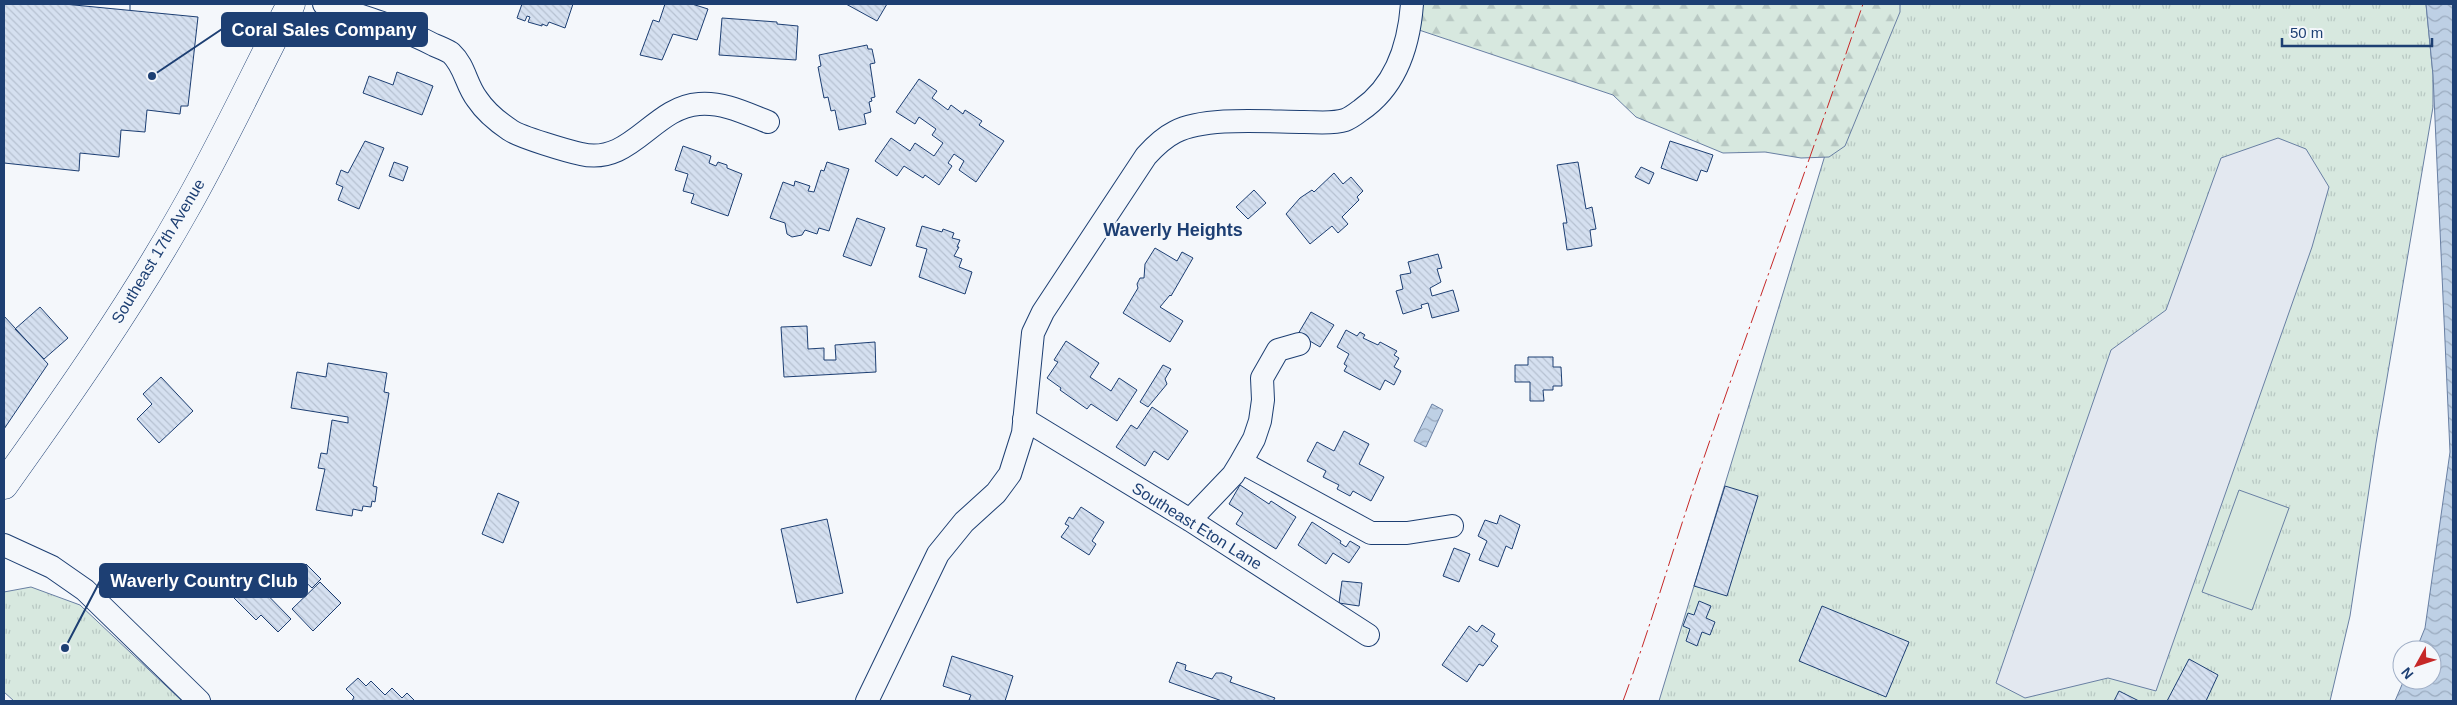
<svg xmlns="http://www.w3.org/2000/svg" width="2457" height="705" font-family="Helvetica,sans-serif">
<defs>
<pattern id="grass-tufts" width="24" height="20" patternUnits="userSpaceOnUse" patternTransform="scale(1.25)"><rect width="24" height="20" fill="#d7e8df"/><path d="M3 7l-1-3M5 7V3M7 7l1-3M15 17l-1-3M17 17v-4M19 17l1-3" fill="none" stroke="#b8c8c3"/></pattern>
<pattern id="forest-firs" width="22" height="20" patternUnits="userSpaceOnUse" patternTransform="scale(1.25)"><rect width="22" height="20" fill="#d7e8df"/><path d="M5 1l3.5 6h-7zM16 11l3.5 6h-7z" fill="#b8c8c3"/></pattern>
<pattern id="water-waves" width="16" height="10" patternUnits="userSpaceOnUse" patternTransform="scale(1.25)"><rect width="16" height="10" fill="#bed0e5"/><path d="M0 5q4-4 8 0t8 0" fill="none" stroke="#9aaabe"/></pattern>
<pattern id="building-back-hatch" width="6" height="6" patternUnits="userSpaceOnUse" patternTransform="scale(1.25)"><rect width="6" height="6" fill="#d5e0f0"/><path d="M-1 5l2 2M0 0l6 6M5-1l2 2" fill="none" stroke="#b6c1d1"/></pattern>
</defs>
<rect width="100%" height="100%" fill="#f4f7fb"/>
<!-- grass -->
<path fill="url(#grass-tufts)" stroke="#687fa3" d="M1871,4H2426L2433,75V107L2376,443L2350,616L2330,701H1659Z
M31,587L80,605L182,701H14L4,692V592Z"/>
<!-- forest -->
<path fill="url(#forest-firs)" stroke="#687fa3" d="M1420,4H1900V12L1845,146L1829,157L1801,158L1765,152L1723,153L1636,117L1613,95L1419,30Z"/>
<!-- pitch -->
<path fill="#d7e8df" stroke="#687fa3" d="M2239,490L2289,508L2252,610L2202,592Z"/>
<!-- parking -->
<path fill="#e3e8f0" stroke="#687fa3" d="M2278,138L2306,149L2329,187L2312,247L2156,691L2108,678L2025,698L1996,683L2111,350L2166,310L2221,158Z"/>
<!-- water -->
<path fill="url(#water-waves)" stroke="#687fa3" d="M2426,4H2453V701H2395L2404,680H2432V650H2416L2425,628L2450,452L2433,75Z
M1432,404L1443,410L1426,447L1414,441Z"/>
<!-- building -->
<path fill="url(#building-back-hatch)" stroke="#1d3f73" d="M4,4H64L198,17L188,106H181L180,114L147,110L145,132L121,130L119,157L80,153L79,171L4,163Z
M522,4H573L565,28L549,22L547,26L542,24V26L528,22L530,17L527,16L525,21L517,18Z
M665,4H692L708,9L697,40L673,34L662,60L640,55L653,20L659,22Z
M846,4H887L877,21Z
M722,18L777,22V24L798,26L796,60L719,55Z
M867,45L868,49H872L875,63L870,64L875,97L871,98L872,101L869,102L871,112L864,114L866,124L839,130L835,110L831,111L828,97L824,98L818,67L821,66L819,55Z
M397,72L433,86L422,115L363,93L369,76L393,85Z
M919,79L937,91L932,98L948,110L951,105L963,114L965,110L982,121L979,125L1004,141L976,182L959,170L964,161L954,154L948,163L952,166L939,185L925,175L923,178L904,166L897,176L875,161L891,138L910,151L915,143L934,156L943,143L932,135L936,129L919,117L915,124L896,112Z
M365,141L384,148L359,209L338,200L343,187L336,184L341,170L348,173Z
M1670,141L1713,155L1707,172L1701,170L1697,181L1661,168Z
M683,146L711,156L709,163L716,166L718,162L727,165V168L742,174L728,216L691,203L694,194L683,191L688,174L675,170Z
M394,162L408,167L403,181L389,176Z
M827,162L849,169L829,231L819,228L817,234L805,230L802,235L792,237L787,234L785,223L770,218L783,182L794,186L795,181L810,186L808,191L814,192L821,170L824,171Z
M1578,162L1586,209L1592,207L1596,229L1590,230L1592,246L1567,250L1563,223H1567L1557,165Z
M1641,167L1654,173L1649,184L1635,177Z
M1334,173L1343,184L1351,177L1363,191L1357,197L1359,200L1342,217L1348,224L1338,233L1332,226L1310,244L1286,214L1300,198L1312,190L1314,192Z
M1254,190L1266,203L1248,219L1236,207Z
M857,218L885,228L871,266L843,256Z
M922,226L942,232L943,229L954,233L952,238L960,240L957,247H959L954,256L962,259L959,267L972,272L965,294L919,277L927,249L916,246Z
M1155,248L1177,261L1182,252L1193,258L1171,296L1170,295L1160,307L1183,321L1170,342L1123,313L1138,288L1137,284L1140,278H1144L1145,264Z
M1438,254L1442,268L1437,269L1441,282L1430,288L1432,296L1453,290L1459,311L1432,318L1428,303L1421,305L1422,308L1403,314L1396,291L1403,289L1400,275L1411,273L1408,262Z
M40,307L68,338L44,359L15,329Z
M1311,312L1334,325L1320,347L1298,334Z
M4,316L48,364L4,429Z
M807,326L808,349L824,348V360H836L835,345L875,342L876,372L784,377L781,327Z
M1346,330L1357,336L1360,332L1365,335L1363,338L1378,345L1380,342L1397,351L1394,355L1399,358L1394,367L1401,371L1394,385L1385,380L1380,390L1344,371L1347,366L1344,364L1349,354L1337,347Z
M1066,341L1099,363L1090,377L1111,391L1119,378L1137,390L1117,421L1091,404L1087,409L1060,390L1061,388L1047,378L1058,362L1054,360Z
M1528,357H1553V367H1561L1562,386H1553V390H1543L1544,401H1530V382H1515V365H1528Z
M328,363L387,373L384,392L389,393L373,486L377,487L375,502L372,501L371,507L363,506L362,511L353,509L352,516L316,510L325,469L318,468L321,453L327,454L332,420L348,423V417L291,408L297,372L326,377Z
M1163,365L1171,369L1165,379L1167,384L1148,407L1140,402Z
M161,377L193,411L159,443L137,419L152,404L143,394Z
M1152,407L1188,431L1168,460L1154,451L1145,466L1116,447L1131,425L1137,429Z
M1344,431L1369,444L1359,464L1384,477L1371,501L1353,491L1350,496L1337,489L1339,485L1323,477L1326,471L1307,461L1317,442L1334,451Z
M1240,485L1269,504L1271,501L1296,517L1276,549L1236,524L1243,513L1229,504Z
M1725,486L1758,496L1727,596L1694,586Z
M498,493L519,502L503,543L482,534Z
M1081,507L1104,522L1092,541L1096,544L1089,555L1061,537L1069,526L1065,524L1069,517L1073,519Z
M1500,515L1520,525L1512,549L1506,546L1498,567L1479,560L1487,541L1478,536L1485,520L1497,524Z
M827,519L843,593L797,603L781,529Z
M1312,522L1341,541L1340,543L1346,547L1350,541L1360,547L1349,563L1333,553L1326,564L1298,545Z
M1454,548L1470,554L1459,582L1443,576Z
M306,564L321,579L312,588L297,574Z
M234,572L240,578L246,573L291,619L278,632L261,615L256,620L227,591L229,589L222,583Z
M1342,581L1362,583L1359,606L1339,603Z
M320,582L341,603L313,631L292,609Z
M1699,601L1711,606L1706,618L1715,622L1710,635L1702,632L1697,646L1686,641L1690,629L1683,626L1688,613L1694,615Z
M1822,606L1909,642L1886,697L1799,661Z
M1482,625L1495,634L1491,641L1498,646L1483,666L1479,664L1467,682L1442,665L1469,626L1477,632Z
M952,656L1013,676L1005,701H974L969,700L971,695L943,686Z
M2189,659L2218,675L2206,701H2167Z
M1177,662L1186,665L1185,670L1212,679L1216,673H1222L1232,677L1230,682L1275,698L1273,701H1222L1169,682Z
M358,678L366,686L371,681L385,695L392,688L402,698L407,693L415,701H352L354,697L346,689Z
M2119,691L2139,701H2114Z"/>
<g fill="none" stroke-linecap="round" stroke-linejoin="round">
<defs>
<path id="minor" d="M324,4C361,16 400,27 434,45C439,47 446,50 451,53C465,66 466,85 477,99C485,111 498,122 510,130C520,137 567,151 581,154C631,166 653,107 699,104C723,102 745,113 768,122
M1024,419L1190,520L1368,635
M1241,462L1254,439L1260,421L1263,400L1262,378L1278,350L1299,344
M1190,520L1233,475L1241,462L1371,533H1407L1452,526
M4,545L52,567L85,590L199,701
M867,701L938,554L964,522L996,493L1010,474L1023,433L1033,333L1043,312L1146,156C1155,146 1163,138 1175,132C1206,116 1269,122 1304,122C1317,122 1333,124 1345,120C1351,118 1357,113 1361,110C1396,86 1409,44 1412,4"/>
<path id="major" d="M4,485C67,397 130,307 183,213C222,145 255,73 291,4"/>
</defs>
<!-- minor casing -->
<use href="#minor" stroke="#1d3f73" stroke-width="24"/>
<!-- major casing -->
<use href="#major" stroke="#1d3f73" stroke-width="29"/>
<!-- minor -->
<use href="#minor" stroke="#f4f7fb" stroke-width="22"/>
<!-- major -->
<use href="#major" stroke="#f4f7fb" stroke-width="28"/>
<!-- fence -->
<path stroke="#1d3f73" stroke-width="1" stroke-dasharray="6 2.5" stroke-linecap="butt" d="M130,10V4"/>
<!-- power -->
<path stroke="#c62828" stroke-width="1" stroke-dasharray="18 4 2.5 4" stroke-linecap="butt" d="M1623,701C1651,626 1673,548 1699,472C1753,315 1810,160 1863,4"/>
</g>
<g text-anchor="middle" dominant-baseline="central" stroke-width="4" stroke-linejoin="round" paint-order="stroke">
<!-- street labels -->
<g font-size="16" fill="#1d3f73" stroke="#f4f7fb">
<text transform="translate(158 251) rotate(-59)">Southeast 17th Avenue</text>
<text transform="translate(1197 526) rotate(32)">Southeast Eton Lane</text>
</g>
<!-- neighbourhood labels -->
<g font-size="18" font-weight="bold" fill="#1d3f73" stroke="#f4f7fb">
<text x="1173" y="230">Waverly Heights</text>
</g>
</g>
<!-- callouts -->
<path fill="none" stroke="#1d3f73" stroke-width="2" d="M152 76L222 29M65 648L100 581"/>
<g fill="#1d3f73" stroke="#f4f7fb" stroke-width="2">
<circle cx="152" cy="76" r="5"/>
<circle cx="65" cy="648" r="5"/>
</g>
<g fill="#1d3f73" stroke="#1d3f73" stroke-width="2">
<rect x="222" y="13" width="205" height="33" rx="5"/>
<rect x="100" y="564" width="207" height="33" rx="5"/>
</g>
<g font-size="18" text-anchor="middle" font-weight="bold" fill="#fff">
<text x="324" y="36">Coral Sales Company</text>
<text x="204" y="587">Waverly Country Club</text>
</g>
<!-- border -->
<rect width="2457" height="705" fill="none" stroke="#1d3f73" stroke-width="10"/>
<!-- north arrow -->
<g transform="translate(2417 665) rotate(230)"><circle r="24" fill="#f4f7fb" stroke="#9eadc5"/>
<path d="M0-4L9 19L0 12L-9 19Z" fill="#c62828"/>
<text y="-8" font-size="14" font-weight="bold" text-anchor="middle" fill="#1d3f73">N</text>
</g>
<!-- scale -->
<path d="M2282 38v8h150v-8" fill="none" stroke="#1d3f73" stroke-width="2.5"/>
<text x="2290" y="38" font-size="15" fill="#1d3f73" stroke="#f4f7fb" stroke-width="4" paint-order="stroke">50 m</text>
</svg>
